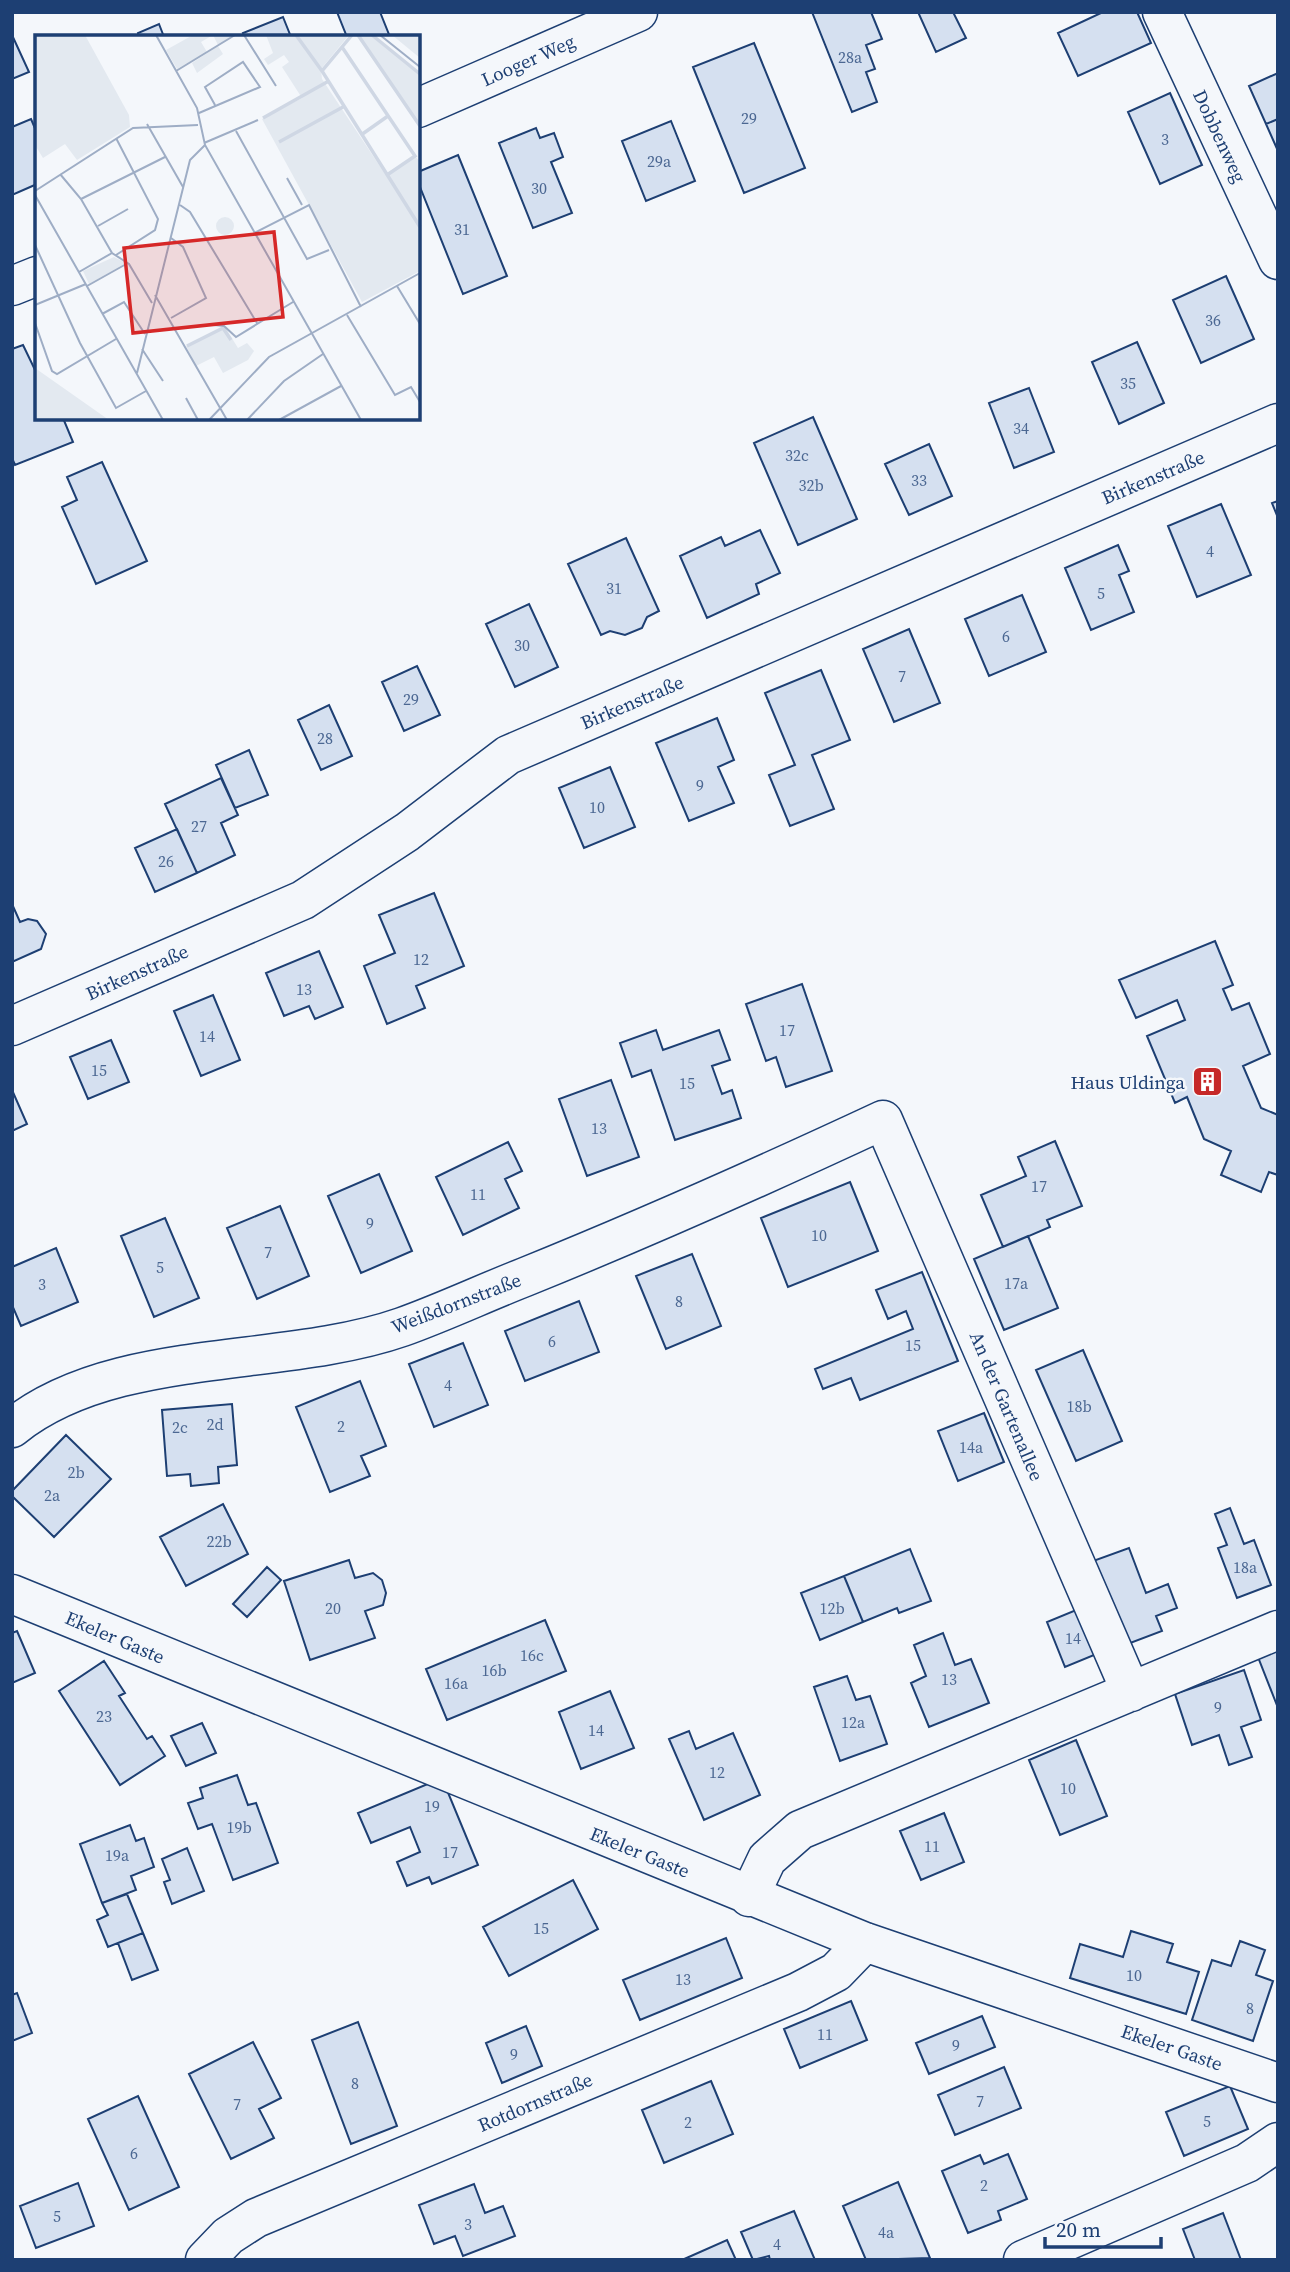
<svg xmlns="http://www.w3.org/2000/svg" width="1290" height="2272" font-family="'Source Serif 4',serif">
<rect width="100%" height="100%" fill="#f4f7fb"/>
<!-- building -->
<path fill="#d5e0f0" stroke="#1d3f73" stroke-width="2" d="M337,12H380L390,37H347Z
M812,12H871L882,39L866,45L875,69L866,72L877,102L852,112Z
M918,12H953L966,38L936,52Z
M1103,12H1137L1151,43L1078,76L1058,33Z
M283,17L291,37H245L243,33Z
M159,24L164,37H139L138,33Z
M12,35L29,72L12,79Z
M754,43L805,168L744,193L693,67Z
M1278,73V119L1266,124L1249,86Z
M1170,93L1202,165L1160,184L1128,112Z
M31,119L37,133V184L12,195V127Z
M1278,119V151L1266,124Z
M671,121L695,181L646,201L622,141Z
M536,128L540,138L554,133L563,157L551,162L572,213L533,228L499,143Z
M458,155L507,276L463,294L418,182V172Z
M1226,276L1254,339L1201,363L1173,300Z
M1137,342L1164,403L1119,424L1092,362Z
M23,345L37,374V418H63L73,442L15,465L12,458V349Z
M1029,388L1054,452L1014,468L989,403Z
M813,417L857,519L798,545L754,443Z
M929,444L952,496L909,515L885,464Z
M102,462L147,561L96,584L62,507L77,500L67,477Z
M1278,501V518L1272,503Z
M1221,504L1251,575L1197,597L1168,526Z
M760,530L780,573L756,584L759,594L707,618L680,556L721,537L725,546Z
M626,538L659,611L647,617L642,628L625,635L610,631L601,635L568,564Z
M1118,545L1129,571L1119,575L1134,612L1091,630L1065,568Z
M1022,595L1046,652L989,676L965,619Z
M529,604L558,667L515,687L486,624Z
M909,629L940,703L894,722L863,649Z
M417,666L440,715L404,731L382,682Z
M821,670L850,740L812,755L834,809L790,826L769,775L795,765L765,693Z
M329,705L352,756L321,770L298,720Z
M717,718L734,760L718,767L734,803L689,821L656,743Z
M249,750L268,795L235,808L216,765Z
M610,767L635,827L584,848L559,788Z
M221,778L238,815L221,823L235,855L197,873L165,804Z
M177,829L197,873L155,892L135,848Z
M434,893L464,966L416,986L425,1008L387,1024L364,966L395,953L379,915Z
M12,904L20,922L28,919L37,921L46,934L41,949L12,962Z
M1215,941L1233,985L1223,989L1232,1010L1249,1003L1270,1054L1243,1066L1261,1108L1278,1115V1175L1269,1172L1261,1192L1221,1175L1231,1151L1204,1139L1187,1097L1175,1103L1147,1036L1185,1020L1177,1000L1136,1018L1119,980Z
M319,951L343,1007L315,1019L309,1006L284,1016L266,973Z
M802,984L832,1071L786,1087L776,1057L766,1061L746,1004Z
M213,995L240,1060L201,1076L174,1011Z
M656,1030L663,1050L719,1030L730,1060L712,1066L722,1094L732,1090L741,1118L675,1140L651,1070L632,1077L620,1043Z
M111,1040L129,1082L88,1099L70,1057Z
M611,1080L639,1157L587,1176L559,1099Z
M12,1090L27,1124L12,1131Z
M1055,1141L1082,1206L1047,1220L1050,1227L1003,1247L981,1195L1026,1176L1018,1157Z
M508,1142L522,1171L505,1179L519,1208L463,1235L436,1177Z
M379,1174L412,1251L361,1273L328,1196Z
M850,1182L878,1251L788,1287L761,1218Z
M280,1206L309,1276L257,1299L227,1228Z
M165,1218L199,1298L154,1317L121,1236Z
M1028,1236L1058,1308L1004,1330L974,1259Z
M56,1248L78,1302L21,1326L12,1305V1267Z
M692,1254L721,1326L666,1349L636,1276Z
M922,1272L958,1361L860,1400L851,1378L823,1389L815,1369L913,1329L906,1311L888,1319L876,1290Z
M579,1301L599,1352L525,1381L505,1331Z
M463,1343L488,1405L434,1427L409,1364Z
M1083,1350L1122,1441L1076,1461L1036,1370Z
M360,1381L386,1446L361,1456L370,1476L330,1492L296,1407Z
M232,1404L237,1465L218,1467L219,1483L191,1486L190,1474L167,1476L162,1410Z
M984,1413L1004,1462L958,1481L938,1431Z
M66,1435L111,1479L54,1537L12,1496V1491Z
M223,1504L248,1554L186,1586L160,1537Z
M1230,1508L1244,1544L1254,1540L1271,1585L1237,1598L1218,1548L1227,1545L1215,1514Z
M1129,1548L1146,1593L1168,1584L1177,1608L1156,1616L1162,1631L1125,1645L1093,1561Z
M910,1549L931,1601L899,1613L897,1608L863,1622L844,1576Z
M349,1560L355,1578L373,1573L382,1580L386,1593L383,1605L365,1611L375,1638L310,1660L284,1581Z
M267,1567L281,1580L247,1617L233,1604Z
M844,1576L863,1622L820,1640L801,1593Z
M1081,1608L1099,1653L1065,1667L1047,1622Z
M545,1620L566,1671L447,1720L426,1669Z
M17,1631L35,1673L12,1683V1633Z
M943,1633L955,1665L971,1659L989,1703L929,1727L911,1683L926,1676L914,1645Z
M1278,1649V1708L1258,1657Z
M104,1661L125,1693L119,1696L147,1739L152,1736L165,1756L120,1785L59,1691Z
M1244,1670L1261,1720L1241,1727L1252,1757L1229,1765L1219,1735L1192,1745L1175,1694Z
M847,1676L856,1700L870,1696L887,1744L840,1761L814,1687Z
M610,1691L634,1748L581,1769L559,1712Z
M202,1723L216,1753L186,1766L171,1736Z
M689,1731L696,1749L733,1733L760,1795L704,1820L669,1739Z
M1076,1740L1107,1816L1060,1835L1029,1760Z
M237,1775L248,1805L256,1803L278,1863L233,1880L212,1824L198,1829L188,1803L203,1798L200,1788Z
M442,1778L478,1865L432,1884L429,1877L407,1886L397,1862L420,1852L410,1827L371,1843L358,1813Z
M944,1813L964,1862L921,1880L900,1831Z
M130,1825L136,1841L144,1838L154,1867L131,1876L136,1890L102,1903L80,1844Z
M187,1848L204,1891L172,1904L164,1882L170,1880L162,1859Z
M573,1880L598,1929L509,1976L483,1927Z
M127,1894L143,1933L108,1947L97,1920L108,1915L102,1903Z
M1131,1931L1173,1944L1167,1962L1199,1972L1186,2014L1070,1978L1080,1944L1123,1957Z
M143,1933L158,1970L132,1980L118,1943Z
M726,1938L742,1978L640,2020L623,1980Z
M1240,1941L1265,1950L1256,1975L1273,1981L1253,2041L1192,2020L1212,1960L1231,1966Z
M17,1993L32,2033L12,2041V1995Z
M851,2001L867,2040L800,2068L784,2029Z
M982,2016L995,2047L929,2074L916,2043Z
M358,2022L397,2126L351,2144L312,2040Z
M526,2026L542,2066L502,2083L486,2043Z
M253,2042L281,2098L259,2109L274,2138L231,2159L189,2074Z
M1004,2067L1021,2108L955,2135L938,2095Z
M711,2081L733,2134L664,2163L642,2110Z
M1230,2086L1248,2129L1184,2156L1166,2112Z
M138,2096L179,2187L129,2210L88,2119Z
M1008,2154L1027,2199L998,2211L1001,2220L968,2233L942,2171L980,2155L984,2164Z
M898,2182L930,2258L866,2260L843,2206Z
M78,2183L94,2226L36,2248L20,2206Z
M474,2184L485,2213L503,2206L515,2236L463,2256L455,2236L434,2244L419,2205Z
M794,2211L815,2260H770L769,2256L753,2260L741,2232Z
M1223,2213L1241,2260H1195L1183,2229Z
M727,2240L736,2260H682Z"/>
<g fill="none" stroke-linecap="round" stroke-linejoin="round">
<defs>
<path id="minor" d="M1162,12L1278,260
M418,108L638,12
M12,286L37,276
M12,1026L303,900L407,832L508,755L1278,423
M12,1428C113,1346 282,1369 402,1327C444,1312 484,1293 525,1277C646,1228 765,1175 883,1120L1131,1692
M12,1594L865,1942L1278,2083
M749,1897L767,1859L800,1830L1278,1630
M205,2260L228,2236L256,2218L798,1992L836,1972L865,1942
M1023,2260L1247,2163L1278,2142"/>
</defs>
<!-- minor casing -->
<use href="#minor" stroke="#1d3f73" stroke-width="41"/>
<!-- minor -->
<use href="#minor" stroke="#f4f7fb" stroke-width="38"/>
</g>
<!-- icons -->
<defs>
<symbol id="building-square" viewBox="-11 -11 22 22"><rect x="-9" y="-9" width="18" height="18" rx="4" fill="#c62828" stroke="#f4f7fb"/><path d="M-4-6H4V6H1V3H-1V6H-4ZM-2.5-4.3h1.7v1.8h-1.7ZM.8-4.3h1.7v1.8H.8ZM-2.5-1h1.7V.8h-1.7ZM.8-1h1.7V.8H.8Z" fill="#fff"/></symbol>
</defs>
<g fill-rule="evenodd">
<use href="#building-square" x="1190" y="1064" width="35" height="35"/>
</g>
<g text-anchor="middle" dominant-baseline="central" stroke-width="5" stroke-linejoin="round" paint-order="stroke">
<!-- number labels -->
<g font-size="16" fill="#4b6792">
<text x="850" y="57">28a</text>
<text x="749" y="118">29</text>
<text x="1165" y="139">3</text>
<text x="659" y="161">29a</text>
<text x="539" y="188">30</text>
<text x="462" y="229">31</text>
<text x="1213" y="320">36</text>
<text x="1128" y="383">35</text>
<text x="1021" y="428">34</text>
<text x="797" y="455">32c</text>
<text x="919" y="480">33</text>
<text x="811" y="485">32b</text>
<text x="1210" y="551">4</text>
<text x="614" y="588">31</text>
<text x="1101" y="593">5</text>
<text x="1006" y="636">6</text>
<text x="522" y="645">30</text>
<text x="902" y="676">7</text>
<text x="411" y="699">29</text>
<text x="325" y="738">28</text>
<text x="700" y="785">9</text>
<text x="597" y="807">10</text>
<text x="199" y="826">27</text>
<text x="166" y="861">26</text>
<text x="421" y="959">12</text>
<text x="304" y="989">13</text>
<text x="787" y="1030">17</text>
<text x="207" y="1036">14</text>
<text x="99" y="1070">15</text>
<text x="687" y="1083">15</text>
<text x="599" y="1128">13</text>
<text x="1039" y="1186">17</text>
<text x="478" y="1194">11</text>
<text x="370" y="1223">9</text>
<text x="819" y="1235">10</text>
<text x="268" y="1252">7</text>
<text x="160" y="1267">5</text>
<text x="1016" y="1283">17a</text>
<text x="42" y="1284">3</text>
<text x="679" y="1301">8</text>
<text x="552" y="1341">6</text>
<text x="913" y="1345">15</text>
<text x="448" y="1385">4</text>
<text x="1079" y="1406">18b</text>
<text x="215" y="1424">2d</text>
<text x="341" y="1426">2</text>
<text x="180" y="1427">2c</text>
<text x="971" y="1447">14a</text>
<text x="76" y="1472">2b</text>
<text x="52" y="1495">2a</text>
<text x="219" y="1541">22b</text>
<text x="1245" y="1567">18a</text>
<text x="333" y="1608">20</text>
<text x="832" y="1608">12b</text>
<text x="1073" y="1638">14</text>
<text x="532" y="1655">16c</text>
<text x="494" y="1670">16b</text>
<text x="949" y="1679">13</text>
<text x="456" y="1683">16a</text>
<text x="1218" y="1707">9</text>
<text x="104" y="1716">23</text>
<text x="853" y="1722">12a</text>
<text x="596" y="1730">14</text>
<text x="717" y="1772">12</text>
<text x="1068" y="1788">10</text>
<text x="432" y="1806">19</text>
<text x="239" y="1827">19b</text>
<text x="932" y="1846">11</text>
<text x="450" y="1852">17</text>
<text x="117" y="1855">19a</text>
<text x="541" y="1928">15</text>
<text x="1134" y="1975">10</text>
<text x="683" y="1979">13</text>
<text x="1250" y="2008">8</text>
<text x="825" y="2034">11</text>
<text x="956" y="2045">9</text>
<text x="514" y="2054">9</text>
<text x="355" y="2083">8</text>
<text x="980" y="2101">7</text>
<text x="237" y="2104">7</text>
<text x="1207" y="2121">5</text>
<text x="688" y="2122">2</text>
<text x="134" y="2153">6</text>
<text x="984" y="2185">2</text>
<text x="57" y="2216">5</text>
<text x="468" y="2224">3</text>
<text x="886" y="2232">4a</text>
<text x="777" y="2244">4</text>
</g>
<!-- street labels -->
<g font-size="19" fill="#1d3f73" stroke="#f4f7fb">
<text transform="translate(528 60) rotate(-24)">Looger Weg</text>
<text transform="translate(1220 136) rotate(65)">Dobbenweg</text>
<text transform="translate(1153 477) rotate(-23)">Birkenstraße</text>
<text transform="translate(632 702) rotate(-23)">Birkenstraße</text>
<text transform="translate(137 972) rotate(-24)">Birkenstraße</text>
<text transform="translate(456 1303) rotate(-21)">Weißdornstraße</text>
<text transform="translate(1007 1406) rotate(67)">An der Gartenallee</text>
<text transform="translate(115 1637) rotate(23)">Ekeler Gaste</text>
<text transform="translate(640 1852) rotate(22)">Ekeler Gaste</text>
<text transform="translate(1172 2047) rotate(19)">Ekeler Gaste</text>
<text transform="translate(535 2102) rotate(-23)">Rotdornstraße</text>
</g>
<!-- poi labels -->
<g font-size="19" fill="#1d3f73" stroke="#f4f7fb" text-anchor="end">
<text x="1185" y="1082">Haus Uldinga</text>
</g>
</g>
<!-- overview -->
<g transform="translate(35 35)">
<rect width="385" height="385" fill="#f4f7fb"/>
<path d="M0,0H50L94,80L95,92L42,125L30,109L8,123L0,110ZM158,0H198L183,10L178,0L166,7L172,17L142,34L131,15ZM231,0H314L286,34L287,44L350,139L380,121L385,127V236L327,267L227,84L267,63L247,32L254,27L249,20L233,30L229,24L238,18ZM324,0H335L385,39V89ZM357,0H385V23ZM183,11L188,19L162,38L157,28ZM181 191a9 9 0 1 1 18 0a9 9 0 1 1-18 0ZM79,222L91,228L54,249L48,236ZM190,292L203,313L212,308L219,316L213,325L188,338L179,322L161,331L151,311ZM0,333L74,385H0Z" fill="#e3e9f0"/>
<path fill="none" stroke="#cfd7e4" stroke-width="3.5" d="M261,0L287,36M317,0L287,36L385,192M323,0L385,91M337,0L385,39M307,12L380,121L352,140M228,83L292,47M326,100L353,81M244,107L308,72M152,311L188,293L196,305"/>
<path fill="none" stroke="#9eadc5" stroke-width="2" d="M121,0L162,73L170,110L326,385M209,0L241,51M345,0L385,32M141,36L200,0M164,78L225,52L208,27L170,52L180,70M112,89L148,152M201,96L272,224L294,215M81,103L123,184L120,195L81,220M169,108L223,85M25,139L46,164L77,218L94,229L117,268M252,143L267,170M0,156L98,93L163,90M0,160L128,385M46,164L130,122M145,170L155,177L222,288M63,191L93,174M219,198L274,170L326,272M0,210L45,308L81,373L111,356M44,237L77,218M52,251L93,228M362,251L385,289M120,260L192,385M0,270L51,249M67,279L89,267L110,299M312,280L360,360L376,352L385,367M136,283L171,263L148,212L136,203M0,288L17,336L22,339L81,304M179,290L189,291L201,302L258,267M107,314L128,346M102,338L155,125L170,110M151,363L163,385M174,385L234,322L385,238M212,385L249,346L288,319M244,385L306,351"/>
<path fill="#d62828" fill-opacity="0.15" stroke="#d62828" stroke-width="3.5" d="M239,197L248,282L98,298L89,213Z"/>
<rect width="385" height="385" fill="none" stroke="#1d3f73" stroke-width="3.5"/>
</g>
<!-- border -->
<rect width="1290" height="2272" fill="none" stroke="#1d3f73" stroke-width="28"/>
<!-- scale -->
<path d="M1045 2237v10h116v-10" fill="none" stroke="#1d3f73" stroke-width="3.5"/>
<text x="1056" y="2237" font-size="21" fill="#1d3f73" stroke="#f4f7fb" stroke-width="5" paint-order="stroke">20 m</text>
</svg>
